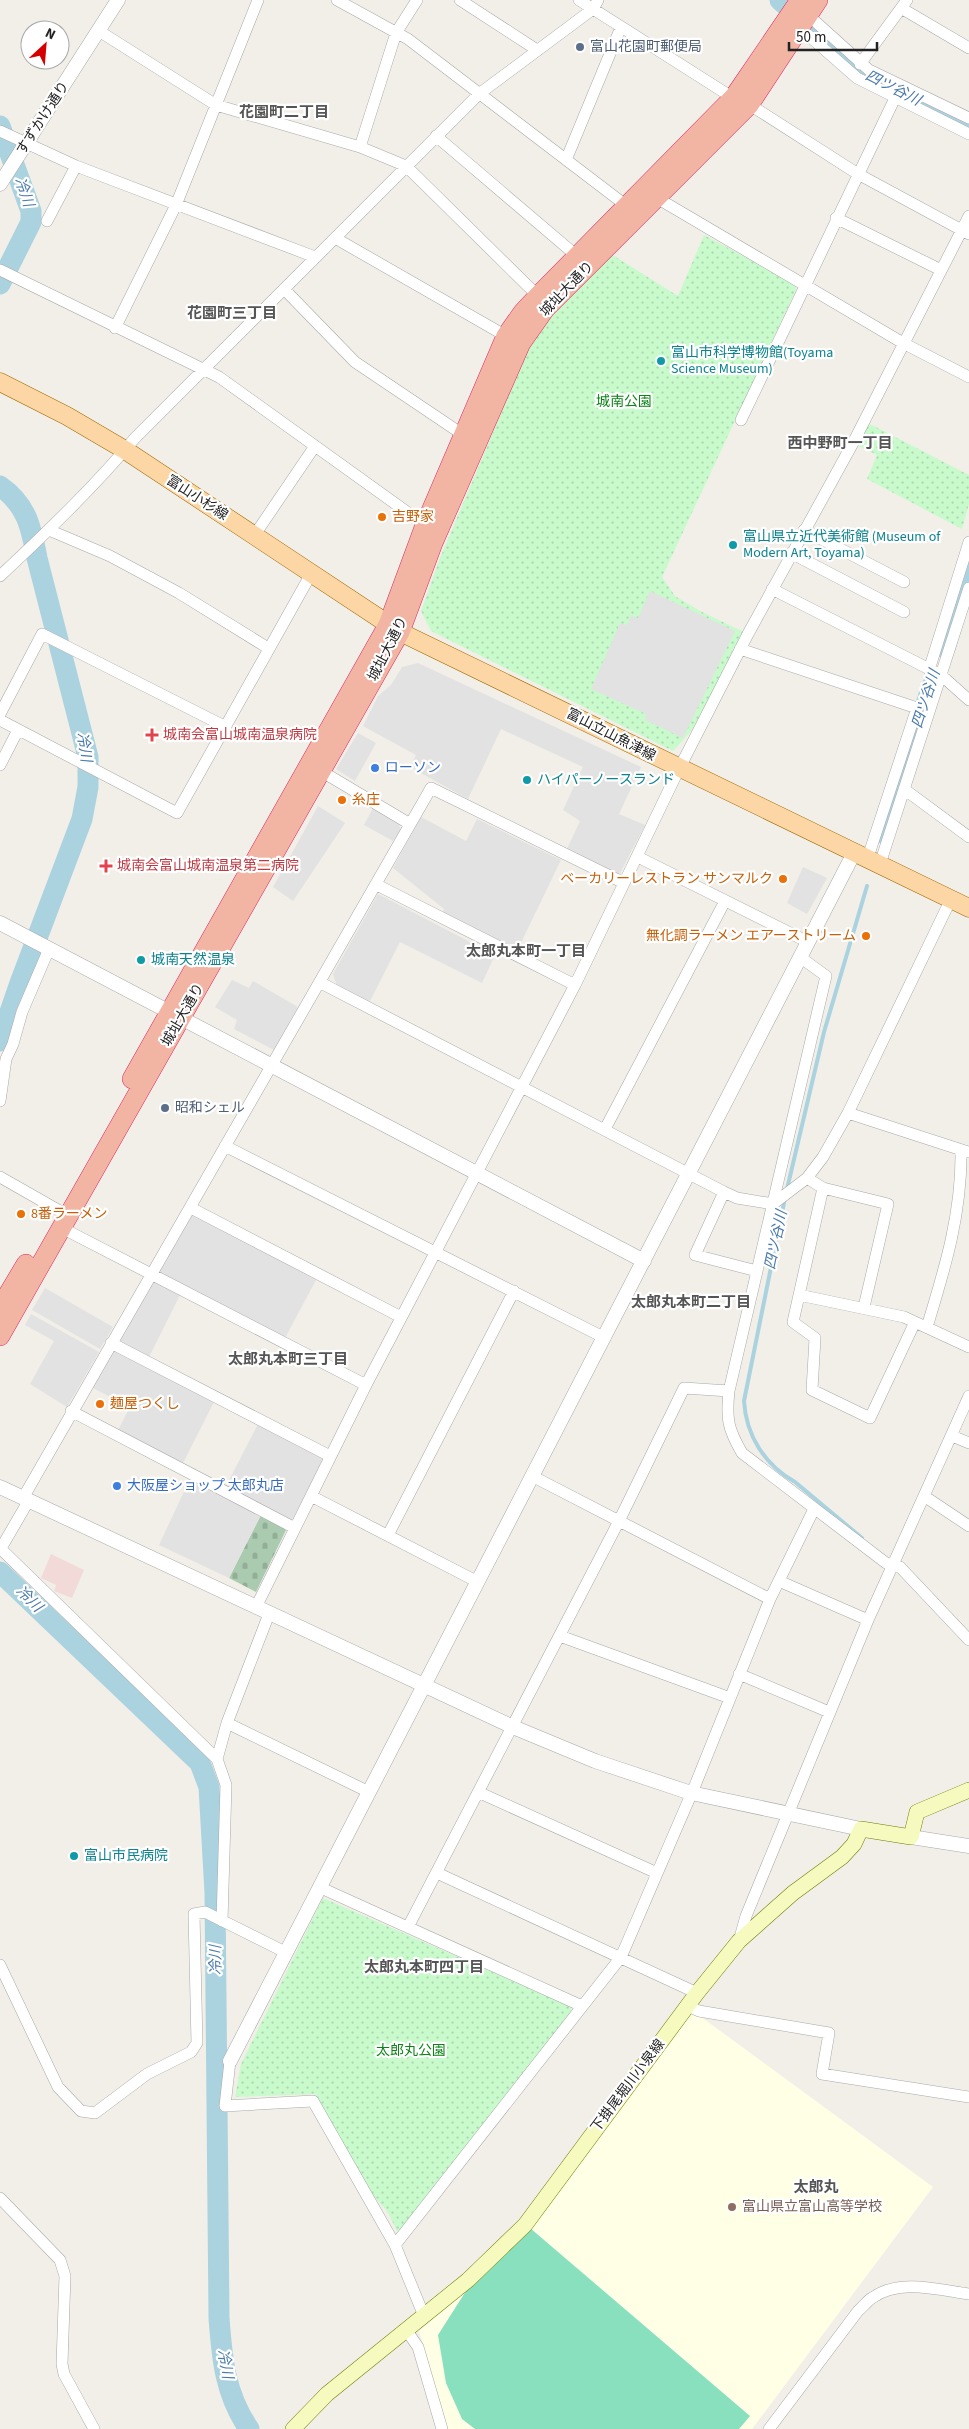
<svg xmlns="http://www.w3.org/2000/svg" width="969" height="2429" font-family="'Source Sans 3','Noto Sans JP',sans-serif">
<defs>
<pattern id="cemetery-stones" width="16" height="16" patternUnits="userSpaceOnUse" patternTransform="scale(1.25)"><rect width="16" height="16" fill="#aacbaf"/><path d="M2 7V4a2 2 0 0 1 4 0v3zM10 15v-3a2 2 0 0 1 4 0v3z" fill="#92ae96"/></pattern>
<pattern id="park-dots" width="8" height="8" patternUnits="userSpaceOnUse" patternTransform="scale(1.25)"><rect width="8" height="8" fill="#c8facc"/><path d="M2 2h.1M6 6h.1" fill="none" stroke="#acd6af" stroke-width="1.8" stroke-linecap="round"/></pattern>
</defs>
<rect width="100%" height="100%" fill="#f2efe9"/>
<!-- commercial -->
<path fill="#f2dad9" d="M51,1554L84,1570L72,1598L54,1591L56,1585L41,1578Z"/>
<!-- education -->
<path fill="#ffffe5" d="M693,2011L933,2187L752,2429H447L419,2331L487,2274L530,2228Z"/>
<!-- cemetery -->
<path fill="url(#cemetery-stones)" d="M261,1515L287,1528L256,1592L229,1578Z"/>
<!-- park -->
<path fill="url(#park-dots)" d="M704,235L795,284L796,290L662,577L675,596L700,611L748,634L707,714L673,751L431,631L421,611L440,558L529,347L551,313L611,254L678,296Z
M866,422L969,475V504L962,529L867,479L877,455L853,443Z
M323,1898L570,2006L572,2011L404,2231H397L387,2211L363,2184L316,2094L235,2097L241,2064Z"/>
<!-- pitch -->
<path fill="#88e0be" d="M530,2228L750,2416L739,2429H475L462,2419L446,2383L438,2335L466,2291Z"/>
<!-- parking -->
<path fill="#e2e2e2" d="M650,591L735,631L683,738L645,720L646,714L591,689L620,623L627,625L631,616L638,618Z
M418,663L641,767L619,814L645,825L619,875L567,849L580,821L563,810L583,767L501,729L468,799L410,767L416,755L363,726L378,696L391,685L402,667Z
M358,733L376,743L355,781L336,769Z
M318,806L345,823L293,901L273,887Z
M373,808L398,822L401,830L393,841L364,825Z
M421,817L466,841L477,819L561,860L517,951L442,914L444,909L393,868Z
M803,867L827,878L807,914L787,903Z
M378,894L495,955L482,983L400,942L369,1003L337,986L333,974Z
M232,980L249,988L253,981L298,1007L274,1050L234,1029L237,1020L215,1007Z
M192,1213L316,1280L285,1338L157,1273Z
M152,1281L180,1295L149,1357L118,1341Z
M45,1288L113,1327L100,1349L32,1310Z
M31,1314L99,1352L67,1407L30,1384L54,1341L25,1325Z
M111,1349L214,1402L183,1463L118,1430L130,1407L91,1387Z
M258,1424L324,1459L292,1520L226,1486Z
M189,1481L261,1515L229,1578L159,1545Z"/>
<g fill="none" stroke-linecap="round" stroke-linejoin="round">
<!-- stream -->
<path stroke="#aad3df" stroke-width="4" d="M787,1189L824,1032L867,886
M785,1198L744,1401C746,1436 765,1465 795,1482L862,1538"/>
<!-- river -->
<path stroke="#aad3df" stroke-width="21" d="M780,0L863,73L969,125
M0,126L31,211V222L0,284
M0,486C27,505 31,527 37,558L88,757V787L82,819L20,983L0,1041
M945,648L969,565
M883,833L932,686
M0,1572L200,1763L209,1787L215,1893L219,2318C222,2359 225,2394 249,2429"/>
<defs>
<path id="minor" d="M337,0L408,39L628,207
M460,0L537,50
M579,0L727,94L758,110L858,174L969,234
M901,8L969,48
M808,15L869,70L969,118
M800,28L857,78L969,134
M99,31L216,105L360,147L406,166L538,296
M860,64L907,0
M0,131L76,166L315,257
M436,136L578,257
M360,147L396,33L417,0
M566,160L621,27
M657,198L903,343L969,377
M836,218L941,270
M47,221L76,166
M335,238L506,336
M0,270L219,377L425,525
M284,289L355,362L462,434
M115,328L176,205L258,0
M741,420L895,98
M49,530L110,556L179,593L268,648
M804,530L904,582
M254,536L315,446
M791,553L904,612
M0,576C47,532 94,487 135,438L479,94L593,9L598,0
M772,589L941,675L969,700
M740,649L917,708L868,857
M929,670L969,542
M0,714L42,634L226,727
M0,720L177,813L311,574
M0,765L18,730
M321,771L410,824
M904,789L969,837
M638,857L808,942
M880,864L969,588
M377,885L575,985
M800,957L826,976L729,1391C726,1419 728,1429 742,1453L886,1563L900,1567L969,1640
M321,983L724,1192L737,1198L773,1204L807,1178L823,1157L848,1113L951,899
M0,1101L6,1059L13,1044L22,1012L49,949
M848,1113L968,1152
M605,1129L725,901
M225,1146L605,1338
M0,1177L58,1210
M807,1178L823,1188L888,1204L864,1307
M823,1188L793,1322L815,1338L812,1390L870,1418L915,1322
M724,1192L695,1255L757,1271
M191,1208L401,1317
M60,1227L366,1385
M799,1295L904,1317L969,1347
M927,1327C945,1268 962,1213 961,1150
M111,1343L330,1456
M71,1411L295,1528
M952,1436L969,1443
M532,1476L770,1599
M311,1496L478,1582
M924,1496L969,1526
M23,1498L431,788L624,883
M388,1535L514,1291
M1,1549L217,1759L226,1785L222,1921
M0,1550L29,1500
M779,1581L868,1620
M256,1607L366,1385L575,985L679,769L748,634L854,441L969,216
M560,1636L730,1698
M739,1674L829,1712
M227,1723L369,1792
M217,1759L227,1723L269,1614
M478,1792L657,1873
M437,1873L697,1993
M319,1887L582,2006
M408,1927L619,1521L684,1388L729,1391
M739,1941L746,1916L868,1620L969,1396
M0,1965L58,2087L81,2111L95,2113L147,2074L191,2052L197,2043L194,1914L205,1912L285,1952
M688,2006L699,2011L829,2033L822,2074L969,2097
M230,2061L225,2106L313,2101L395,2245L424,2316
M0,2198L60,2260L65,2276L62,2364L64,2374L94,2429
M395,2245L621,1957L696,1783L770,1599L814,1509
M407,2331L418,2347L442,2429
M769,2429L858,2311C863,2307 867,2301 872,2298C899,2278 939,2290 969,2294"/>
<path id="tertiary" d="M0,184L118,0
M0,923L644,1261
M0,1487L513,1727L595,1761L691,1793L861,1829
M911,1837L969,1846
M230,2061L855,851"/>
<path id="secondary" d="M293,2429L327,2394L468,2280L525,2225L697,1993L739,1941L793,1893L842,1857L854,1844L861,1829L911,1837L917,1812L969,1790"/>
<path id="primary" d="M0,382L67,416L125,450L400,632L969,908"/>
<path id="trunk" d="M132,1079L388,625L425,525L506,336L523,312L538,296L734,97L800,0
M0,1308L26,1264
M0,1336L400,632L433,543L521,343L545,309L749,105L818,0"/>
</defs>
<!-- minor casing -->
<use href="#minor" stroke="#a9a9a9" stroke-width="12"/>
<!-- tertiary casing -->
<use href="#tertiary" stroke="#a9a9a9" stroke-width="15"/>
<!-- secondary casing -->
<use href="#secondary" stroke="#707d05" stroke-width="16"/>
<!-- primary casing -->
<use href="#primary" stroke="#a06b00" stroke-width="19"/>
<!-- trunk casing -->
<use href="#trunk" stroke="#dc2a67" stroke-width="20"/>
<!-- minor -->
<use href="#minor" stroke="#fff" stroke-width="11"/>
<!-- tertiary -->
<use href="#tertiary" stroke="#fff" stroke-width="14"/>
<!-- secondary -->
<use href="#secondary" stroke="#f7fabf" stroke-width="15"/>
<!-- primary -->
<use href="#primary" stroke="#fcd6a4" stroke-width="18"/>
<!-- trunk -->
<use href="#trunk" stroke="#f2b4a3" stroke-width="19"/>
</g>
<!-- markers -->
<g fill="#5c6f8a" stroke="#fff" stroke-width="2">
<circle cx="580" cy="47" r="5"/>
<circle cx="165" cy="1108" r="5"/>
</g>
<g fill="#0f9aa8" stroke="#fff" stroke-width="2">
<circle cx="661" cy="361" r="5"/>
<circle cx="733" cy="545" r="5"/>
<circle cx="527" cy="780" r="5"/>
<circle cx="141" cy="960" r="5"/>
<circle cx="74" cy="1856" r="5"/>
</g>
<g fill="#e8710a" stroke="#fff" stroke-width="2">
<circle cx="382" cy="517" r="5"/>
<circle cx="342" cy="800" r="5"/>
<circle cx="783" cy="879" r="5"/>
<circle cx="866" cy="936" r="5"/>
<circle cx="21" cy="1214" r="5"/>
<circle cx="100" cy="1404" r="5"/>
</g>
<g fill="#e0444e" stroke="#fff" stroke-width="2">
<path d="M149.5 727.5h5v5h5v5h-5v5h-5v-5h-5v-5h5z"/>
<path d="M103.5 858.5h5v5h5v5h-5v5h-5v-5h-5v-5h5z"/>
</g>
<g fill="#3f7fe0" stroke="#fff" stroke-width="2">
<circle cx="375" cy="768" r="5"/>
<circle cx="117" cy="1486" r="5"/>
</g>
<circle fill="#8d6e63" stroke="#fff" stroke-width="2" cx="732" cy="2207" r="5"/>
<g text-anchor="middle" dominant-baseline="central" stroke-width="4.5" stroke-linejoin="round" paint-order="stroke">
<!-- service labels -->
<g font-size="14" fill="#4e5e75" stroke="#fff" text-anchor="start">
<text x="590" y="47">富山花園町郵便局</text>
<text x="175" y="1108">昭和シェル</text>
</g>
<!-- street labels -->
<g font-size="14" fill="#222" stroke="#fff">
<text transform="translate(43 118) rotate(-57)">すずかけ通り</text>
<text transform="translate(567 289) rotate(-46)">城址大通り</text>
<text transform="translate(197 498) rotate(33)">富山小杉線</text>
<text transform="translate(388 649) rotate(-63)">城址大通り</text>
<text transform="translate(611 735) rotate(27)">富山立山魚津線</text>
<text transform="translate(183 1015) rotate(-60)">城址大通り</text>
<text transform="translate(628 2086) rotate(-53)">下掛尾堀川小泉線</text>
</g>
<!-- culture labels -->
<g font-size="14" fill="#0d838f" stroke="#fff" text-anchor="start">
<text x="671" y="353">富山市科学博物館(Toyama<tspan x="671" dy="16">Science Museum)</tspan></text>
<text x="743" y="537">富山県立近代美術館 (Museum of<tspan x="743" dy="16">Modern Art, Toyama)</tspan></text>
<text x="537" y="780">ハイパーノースランド</text>
<text x="151" y="960">城南天然温泉</text>
<text x="84" y="1856">富山市民病院</text>
</g>
<!-- park labels -->
<g font-size="14" fill="#0c8416" stroke="#fff">
<text x="624" y="402">城南公園</text>
<text x="411" y="2051">太郎丸公園</text>
</g>
<!-- food labels -->
<g font-size="14" fill="#c56008" stroke="#fff" text-anchor="start">
<text x="392" y="517">吉野家</text>
<text x="352" y="800">糸庄</text>
<text x="773" y="879" text-anchor="end">ベーカリーレストラン サンマルク</text>
<text x="856" y="936" text-anchor="end">無化調ラーメン エアーストリーム</text>
<text x="31" y="1214">8番ラーメン</text>
<text x="110" y="1404">麺屋つくし</text>
</g>
<!-- health labels -->
<g font-size="14" fill="#be3a42" stroke="#fff" text-anchor="start">
<text x="163" y="735">城南会富山城南温泉病院</text>
<text x="117" y="866">城南会富山城南温泉第二病院</text>
</g>
<!-- shop labels -->
<g font-size="14" fill="#366cbe" stroke="#fff" text-anchor="start">
<text x="385" y="768">ローソン</text>
<text x="127" y="1486">大阪屋ショップ 太郎丸店</text>
</g>
<!-- education labels -->
<g font-size="14" fill="#785e54" stroke="#fff" text-anchor="start">
<text x="742" y="2207">富山県立富山高等学校</text>
</g>
<!-- water labels -->
<g font-size="15" font-style="italic" fill="#4a7aab" stroke="#fff">
<text transform="translate(893 88) rotate(27)">四ツ谷川</text>
<text transform="translate(24 192) rotate(71)">冷川</text>
<text transform="translate(926 699) rotate(-72)">四ツ谷川</text>
<text transform="translate(84 747) rotate(81)">冷川</text>
<text transform="translate(776 1240) rotate(-78)">四ツ谷川</text>
<text transform="translate(29 1599) rotate(44)">冷川</text>
<text transform="translate(216 1960) rotate(-91)">冷川</text>
<text transform="translate(225 2364) rotate(79)">冷川</text>
</g>
<!-- neighbourhood labels -->
<g font-size="15" font-weight="bold" fill="#555" stroke="#fff">
<text x="284" y="112">花園町二丁目</text>
<text x="232" y="313">花園町三丁目</text>
<text x="840" y="443">西中野町一丁目</text>
<text x="526" y="951">太郎丸本町一丁目</text>
<text x="691" y="1302">太郎丸本町二丁目</text>
<text x="288" y="1359">太郎丸本町三丁目</text>
<text x="424" y="1967">太郎丸本町四丁目</text>
<text x="816" y="2187">太郎丸</text>
</g>
</g>
<!-- north arrow -->
<g transform="translate(45 45) rotate(26)"><circle r="24" fill="#ffffff" stroke="#a7a7a7"/>
<path d="M0-4L9 19L0 12L-9 19Z" fill="#d40000"/>
<text y="-8" font-size="14" font-weight="bold" text-anchor="middle" fill="#222222">N</text>
</g>
<!-- scale -->
<path d="M789 42v8h88v-8" fill="none" stroke="#222222" stroke-width="2.5"/>
<text x="796" y="42" font-size="15" fill="#222222" stroke="#ffffff" stroke-width="4" paint-order="stroke">50 m</text>
</svg>
